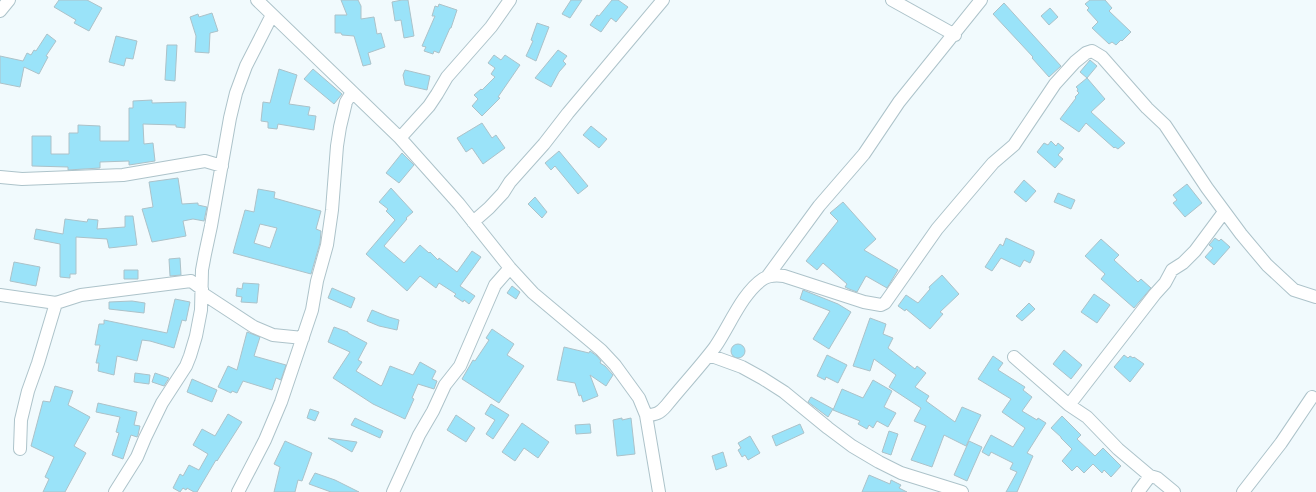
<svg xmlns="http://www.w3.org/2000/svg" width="1316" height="492" font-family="'Source Sans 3',sans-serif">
<rect width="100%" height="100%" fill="#f1fafd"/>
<!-- building -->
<path fill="#9ae3f9" stroke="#acc2c9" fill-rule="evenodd" d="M59,0H87L102,8L89,31L74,23L76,20L54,7Z
M341,0H358L361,6V19L374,17L377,34L381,33L385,47L368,53L371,64L363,66L354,36L342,35L341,33H335V15H347Z
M402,0H408L414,36L404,38L401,20L395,21L392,2Z
M571,0H582L570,18L562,14Z
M612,0H618L628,7L616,22L611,18L601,32L590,25L597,15L599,16Z
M1090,0H1105L1112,8L1109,11L1131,32L1122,41L1121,40L1116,45L1112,42L1109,44L1092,28L1098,22L1087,10L1089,8L1085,4Z
M1004,3L1061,66L1049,77L1032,58L1033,57L993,14Z
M439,4L457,10L451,28H450L439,53L434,51L433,54L424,51L426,47L422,46L435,16H432L435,6L438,7Z
M1050,8L1058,17L1049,25L1041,16Z
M212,13L218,31L210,33L209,53L195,52L196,36L190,17L198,14L199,17Z
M537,23L549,27L536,61L526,56L533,41L531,40Z
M47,34L56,41L46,56L48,57L39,74L24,67L20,87L0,83V56L23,61L27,53L31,55L34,50L36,51Z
M116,36L137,41L133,59L126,58L124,66L109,62Z
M167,45H177L175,81L165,80Z
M558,50L567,56L563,61L566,64L559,72L551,87L535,78Z
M494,55L501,60L505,55L520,65L498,97L500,98L482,116L472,106L478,99L474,95L481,89L482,90L495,77L491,74L495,68L488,63Z
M1090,60L1097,66L1087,78L1080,72Z
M279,69L297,75L289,104L310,107L308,115L316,116L314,130L278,124L277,129L268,128V122L261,121L263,102L270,103Z
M313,69L342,94L334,104L304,79Z
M405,70L430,76L427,90L405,85L403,75Z
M1087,78L1105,99L1091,112L1125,143L1118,149L1115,147L1114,148L1086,123L1079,132L1060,119L1076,98L1075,97L1079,93L1077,91L1078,89L1076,87Z
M152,100V103L186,102L185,128L176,127V125L143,124L144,144L153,143L155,161L129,165V161L100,162V168L68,170V167L32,166V136H51V154H69V133H78V125L100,126V141H129V108H133V101Z
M482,123L492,138L496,135L505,148L483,164L472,148L466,152L457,138Z
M591,126L607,139L599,148L583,135Z
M1051,141L1056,146L1058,143L1064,148L1058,155L1063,159L1055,168L1037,152L1044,143L1048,145Z
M559,151L588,186L578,194L555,166L551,170L545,163Z
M402,153L414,165L399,183L386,173Z
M178,178L182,204L198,203V205L207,207L204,221L193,219L183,221L186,236L152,242L142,209L153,207L149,182Z
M1024,180L1036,191L1026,202L1014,192Z
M1187,184L1202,203L1185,217L1173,203L1177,200L1173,195Z
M391,188L413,212L406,218L407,219L384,246L404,263L420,245L429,253L430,252L438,260L439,258L457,272L472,251L481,257L460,286L475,296L469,304L464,300L463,302L454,296L456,294L439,283L436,288L420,276L407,291L366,254L395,220L386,211L388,209L379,202Z
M258,189L275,192L274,198L321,211L316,229L321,231L320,243L311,274L233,253L245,210L254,212ZM260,224L277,228L270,248L254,243Z
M1058,193L1075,200L1071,209L1054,202Z
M535,197L547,212L542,218L528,204Z
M843,202L876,239L864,250L898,270L887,288L866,276L857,292L849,289L845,287L847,284L823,263L817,270L806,261L838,221L830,213Z
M125,216H133L137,245L109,248L107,239L76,237V274H70V278L60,277V244L34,239L36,229L63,234L65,219L87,222L88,219L98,220L97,229L125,227Z
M1006,238L1034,251V254L1030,263L1024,260L1020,267L1001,258L992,271L985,267L1000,244L1003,246Z
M1215,238L1219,241L1221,239L1230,247L1214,265L1205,257L1213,248L1209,245Z
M1101,239L1119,255L1114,260L1138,282L1141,279L1151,288L1134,308L1101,279L1105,274L1085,256Z
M180,258L181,275L170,276L169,259Z
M14,262L40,267L36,286L10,281Z
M124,270H138V279H124Z
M942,275L959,294L940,312L943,314L930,329L906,309L905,311L898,306L906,295L918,303L930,289L929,287Z
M243,283L259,284L257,303L241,302L242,297L236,296L237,288L242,289Z
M512,286L520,292L516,299L507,293Z
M332,288L355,298L351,308L328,298Z
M803,290L838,304L851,312L829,349L813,339L830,311L800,299Z
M1094,294L1110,305L1097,323L1081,312Z
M175,299L190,302L186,321L182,320L174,348L150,341L142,340L137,361L117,356L114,375L98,371L99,363H96L100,345H95L99,324H104V320L167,333Z
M132,301L145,303L144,313L109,309V302Z
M1029,303L1035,309L1022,321L1016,316Z
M372,310L389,317L399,320L397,330L379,326L367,321Z
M870,318L886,324L883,334L893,338L888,348L915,369L917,366L926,373L915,387L929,396L926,401L955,422L962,407L981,415L966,446L944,435L932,467L911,460L926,426L914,421L921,408L889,387L896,375L874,359L870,371L853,366Z
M334,327L348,332V333L367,343L358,360L362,362L356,371L381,386L382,385L390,366L413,375L420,362L436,371L432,379L437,381L434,389L418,384L412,398L414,399L405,419L373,404L333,378L350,352L328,342Z
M492,329L514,344L507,355L524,366L499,403L462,379L473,360L475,361L489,340L486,338Z
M247,332L260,337L254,356L286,365L281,380L276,378L272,390L243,381L237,393L232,391L231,393L218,387L228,366L237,370Z
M731 351a7 7 0 1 1 14 0a7 7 0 1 1-14 0Z
M564,347L589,353L590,351L597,356L601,361L600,363L605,366L613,375L606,386L590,375L598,396L583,402L581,395L579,396L575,383L557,380Z
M1064,350L1082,365L1071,379L1053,364Z
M827,355L847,365L838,383L826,377L825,380L817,376Z
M1124,355L1128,358L1130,356L1133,358L1134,357L1144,364L1130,382L1114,367Z
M993,356L1003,363L998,370L1025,387L1023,390L1032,397L1022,411L1037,420L1038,418L1046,423L1027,453L1033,456L1017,492H1006L1017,472L1010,469L1013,463L991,452L989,456L982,452L991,435L1013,447L1025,428L1002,412L1011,399L978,379Z
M135,373L150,375L149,384L134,382Z
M155,373L169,378L164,386L152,382Z
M192,379L217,390L212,402L187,392Z
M873,380L892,391L884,407L896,413L888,427L877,421L873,428L869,425L867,429L858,424L860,421L833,410L842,389L863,398Z
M55,386L73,391L68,405L90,417L74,446L86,453L65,492H43L49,479L45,477L54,457L31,446L43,401L50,402Z
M811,397L833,409L828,417L808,402Z
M98,403L137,412L134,425L140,426L138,435L137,437L131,435L123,459L112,455L119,433L116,432L120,417L96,412Z
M491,404L509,415L493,439L486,434L495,420L485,414Z
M310,409L319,412L315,421L307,418Z
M228,414L242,422L217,461L216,460L197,492H194L187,488L186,490L183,488L180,492L173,488L180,474L183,476L189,465L199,470L208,454L193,445L202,429L215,436Z
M456,415L475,428L466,442L447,430Z
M1062,416L1081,435L1077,439L1095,456L1103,448L1121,466L1111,477L1104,470L1102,473L1093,464L1084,473L1077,466L1072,471L1062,461L1072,449L1061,438V437L1051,428Z
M355,418L383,431L380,438L351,425Z
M622,418V420L631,418L635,454L617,456L613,420Z
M522,423L549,442L538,458L524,448L515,461L502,452Z
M590,424L591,433L576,434L575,425Z
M800,424L804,433L776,446L772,436Z
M889,431L898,434L891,455L882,452Z
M750,436L760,453L748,460L745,455L742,457L738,450L741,448L738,443Z
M328,438L357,442L352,452Z
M285,441L312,453L302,481L298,480L295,492H274L280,467L274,464Z
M969,441L982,447L967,481L954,475Z
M723,452L727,466L716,470L712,456Z
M315,473L335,480L359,492H331L309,484Z
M869,475L890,484L891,480L901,485L899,488L907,492H862Z"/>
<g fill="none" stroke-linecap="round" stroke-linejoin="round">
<defs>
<path id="minor" d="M257,0L400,138L459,204L510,268L533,293L601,350L615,365L639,398L646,415L659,492
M892,0L955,35
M0,11L9,0
M400,138L429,106L437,94L447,77L491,27L510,0
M0,177L22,179L123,175L205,161L222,166
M473,222L489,208L503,193L510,182L544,144L568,113L663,0
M767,277L819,206L864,154L899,102L981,0
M202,293L254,327L273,335L303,338
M0,295L56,303L81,295L191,281L202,289
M709,355L742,367L762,378L784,392L828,428L852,446L879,462L901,473L962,492
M1014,357L1069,405L1087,417L1118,449L1150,476L1157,478L1174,492
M1069,405L1155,294L1165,283L1172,270L1183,263L1195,251L1224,212
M646,415C656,415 660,413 666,406C682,386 700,367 715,347C729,327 742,293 763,279C769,275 777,275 784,276L864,302L881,305L885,303L937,229L993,163L1014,145L1055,84L1075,62L1086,53L1092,51L1102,57L1147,108L1165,125L1207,188L1241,234L1267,265L1294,290L1316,297
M20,449L21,420L28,391L38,363L56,303
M115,492L137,457L145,438L162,403L186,366L190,356L196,336L201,310L202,270L205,254L211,226L230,118L236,93L246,66L272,15
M238,492L265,440L281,402L312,310L317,281L327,245L332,210L337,146L340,127L346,102L352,92
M393,492L419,435L433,411L445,385L460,366L495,285L510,268
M1138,492L1150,476
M1243,492L1281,443L1312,397"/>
</defs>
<!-- minor casing -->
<use href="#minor" stroke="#adc3ca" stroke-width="14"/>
<!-- minor -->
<use href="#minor" stroke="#fff" stroke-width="12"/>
</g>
</svg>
